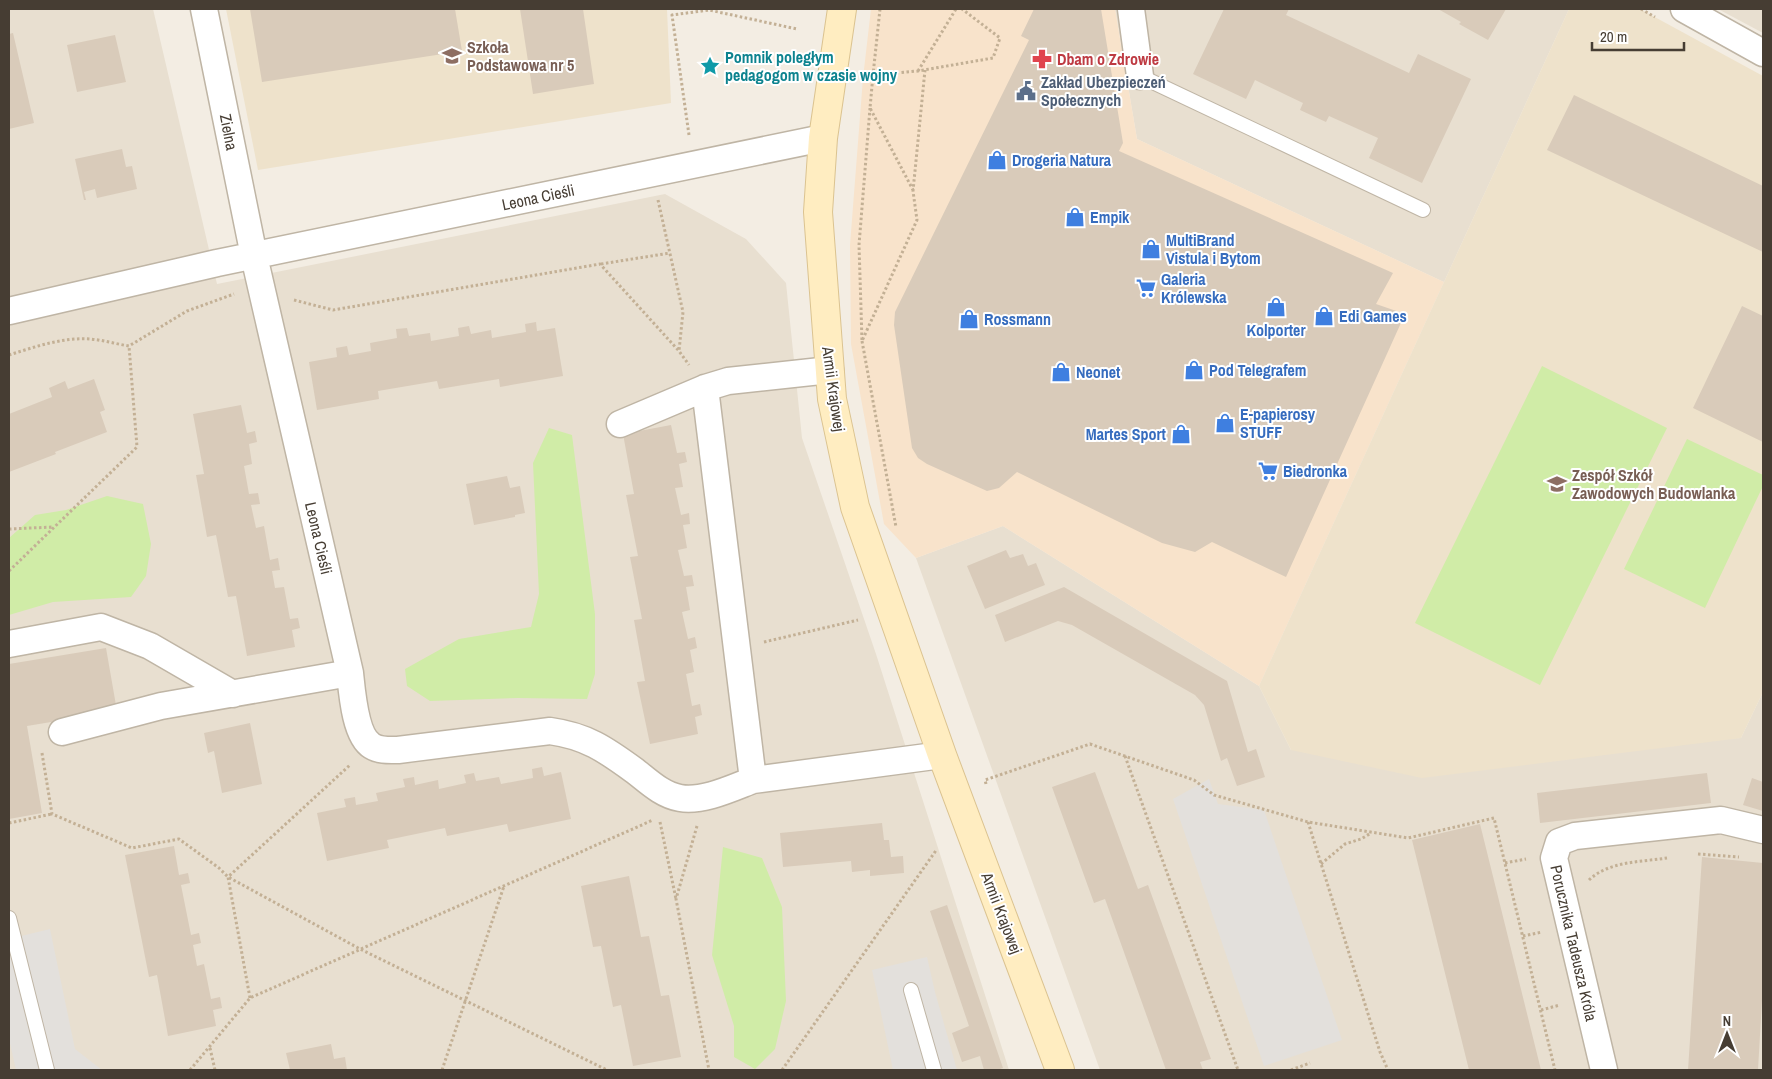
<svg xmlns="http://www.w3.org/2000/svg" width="1772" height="1079" font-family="'Archivo Narrow',sans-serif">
<rect width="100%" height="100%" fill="#f3ede3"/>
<!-- residential -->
<path fill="#e8dfd0" d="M9,9H153L217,284L665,194L746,239L786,283L802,438L876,654L1009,1070H9Z
M1115,9H1569L1444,282L1137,139Z
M1718,9H1763V33Z
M1003,526L1259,686L1291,750L1741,738L1763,692V1070H1100L916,558Z"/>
<!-- commercial -->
<path fill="#f8e3cb" d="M871,9H1115L1137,139L1444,282L1259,686L1003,526L916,558L884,524L851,344L850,245L863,78Z"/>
<!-- education -->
<path fill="#eee2cb" d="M226,9H667L671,103L258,170Z
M1569,9H1640L1763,76V692L1741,738L1422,778L1291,750L1259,686Z"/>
<!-- green -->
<path fill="#d0eca7" d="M1542,366L1667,428L1540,685L1415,623Z
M549,428L572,435L595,614V674L587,699L518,698L430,701L407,686L405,669L459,639L531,627L539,594L533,463Z
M1687,439L1763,475V486L1705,608L1624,569Z
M107,496L143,504L151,544L146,576L131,597L53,602L9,615V538L35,515L66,510Z
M723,847L762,858L782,907L786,1001L775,1049L755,1069L734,1057V1026L712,955Z"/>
<!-- parking -->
<path fill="#e3e0dc" d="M1209,779L1218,804L1264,810L1342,1040L1264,1066L1173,799Z
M50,929L75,1049L102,1070H16L9,1039V939Z
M927,957L935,992L957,1070H893L872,970Z"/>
<!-- building -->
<path fill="#d9cbba" d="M250,9H455L462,51L262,82Z
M520,9H583L594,84L533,94Z
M1034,9H1101L1123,143L1119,151L1393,273L1376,304L1405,314L1286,577L1212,542L1195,552L1162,543L1017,472L999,488L987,491L927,464L918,458L912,448L894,325L895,312L1029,40L1021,36Z
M1224,9H1289L1286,15L1409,73L1418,54L1471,79L1422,183L1369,158L1378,138L1329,116L1326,122L1300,110L1303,103L1255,80L1246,99L1193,74Z
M1438,9H1506L1488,40L1459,24L1461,22Z
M13,33L34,123L9,129V34Z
M115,35L126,82L77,92L67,45Z
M1574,95L1763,186V252L1547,150Z
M122,149L126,167L132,166L137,189L97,198L95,189L84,192L86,200H84L75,159Z
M1742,306L1763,316V442L1693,408Z
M536,322L537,331L555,328L563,376L500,387L499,379L439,389L437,381L378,391L379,399L317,410L309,362L337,357L336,348L347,346L349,355L371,351L370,343L397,338L396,329L407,328L409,336L430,333L431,341L459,336L458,328L469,326L471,334L491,330L492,338L526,332L525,324Z
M94,379L105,410L100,412L107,432L55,452L56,454L9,472V414L52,397L49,388L65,381L68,389Z
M241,405L247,433L255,431L257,442L249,444L252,464L244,466L249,494L258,493L260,504L251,505L256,528L264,526L270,560L278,558L280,570L272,571L275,588L284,587L290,619L298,618L300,628L292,630L295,647L247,656L236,596L228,597L216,535L207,537L196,475L204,474L193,414Z
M671,425L677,453L685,452L687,462L679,464L683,487L675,488L681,515L689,513L690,524L683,525L687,548L678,550L684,576L692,575L694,586L686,587L690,610L682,612L688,639L695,637L697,648L690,650L694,672L686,674L692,706L700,704L702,715L695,717L698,734L650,744L637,682L645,681L634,620L642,619L630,557L638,556L626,495L634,494L623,434Z
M507,476L510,488L520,486L525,513L515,515V517L474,525L466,484Z
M1006,550L1010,558L1023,554L1028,566L1036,563L1045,585L985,609L967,566Z
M1064,587L1227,681L1248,752L1256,749L1265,777L1237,786L1227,758L1221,761L1204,705L1195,695L1072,625L1058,621L1005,642L995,615Z
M106,648L117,711L27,726L42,813L9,819V664Z
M250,723L262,784L222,793L214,751L208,753L204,733Z
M542,767L544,776L561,772L571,819L509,832L507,824L447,836L445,828L387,840L389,848L327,861L317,813L346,807L344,799L355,797L356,805L378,801L376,793L405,787L403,779L414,777L415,785L438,780L439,789L466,783L464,775L474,773L476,781L499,777L501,784L533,778L532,769Z
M1095,772L1138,889L1148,885L1211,1059L1200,1062L1203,1070H1166L1105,899L1094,903L1052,787Z
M1707,773L1711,803L1540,823L1537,793Z
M1752,778L1763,782V811L1743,805Z
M882,823L884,840H889L891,857L903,856L904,873L870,876V870L852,872L851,861L783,867L780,833Z
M1480,824L1541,1070H1469L1412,840Z
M174,846L179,875L188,873L190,883L181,885L191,935L199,933L201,943L193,945L197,966L204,964L211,999L220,997L222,1008L213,1010L216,1026L168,1036L157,975L149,977L125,855Z
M1702,857L1763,863V983L1758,1070H1688Z
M629,876L641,937L649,936L661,996L669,995L681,1057L633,1066L621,1005L613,1007L601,946L593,947L581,886Z
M947,905L1003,1068L997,1070H984L980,1056L962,1062L952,1033L969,1026L930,911Z
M331,1044L334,1059L345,1057L347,1070H290L286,1053Z"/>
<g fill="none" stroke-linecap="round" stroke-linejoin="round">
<defs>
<path id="lane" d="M1140,76L1423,210
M9,918L47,1070
M911,990L934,1070"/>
<path id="street" d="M204,9L254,256L350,673C352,692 355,736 372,746C380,751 390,750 398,750L550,731C586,736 605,749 635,771C648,781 662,795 680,798C703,802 732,788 753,780
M1131,9L1140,76
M1684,9L1763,53
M9,311L217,263L823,138
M705,388L753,780L942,755
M620,424L705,388L728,381L830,370
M9,644L101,627L150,646L233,694
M62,732L161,706L350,673
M1604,1070L1554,858L1559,842L1575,836L1721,820L1763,830"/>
<path id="secondary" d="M842,9L823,138L818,212L832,399L855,507L942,755L1060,1070"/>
</defs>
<!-- lane casing -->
<use href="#lane" stroke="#bfb5a5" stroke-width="16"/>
<!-- street casing -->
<use href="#street" stroke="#bfb5a5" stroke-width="29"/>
<!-- secondary casing -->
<use href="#secondary" stroke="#dbc390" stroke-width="30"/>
<!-- path -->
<path stroke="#c3b095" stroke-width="3" stroke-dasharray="2.5 2.5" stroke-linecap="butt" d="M880,9L873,75L918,71L993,58L1000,38L962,9
M1641,9L1655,17
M918,71L956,9
M862,75H873L870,108L913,190
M870,108L859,245L862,341L917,220L913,191L925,70
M689,135L672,15L709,10L797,29
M658,200L683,312L679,351
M601,264L670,253
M294,300L333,310L600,264L679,351L689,365
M862,341L896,527
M9,355C34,347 63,337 90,339C103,340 116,344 129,346L187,311L234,294
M9,529L53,527
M9,571L137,447L129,346
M764,642L858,620
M42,753L52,814L132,848L179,839L219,868L228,877L360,949L607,1070
M1125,756L1238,1070
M986,784L985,780L1090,744L1194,780L1214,795L1308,822L1408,838L1494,818L1555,1070
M660,822L676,899
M1308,822L1380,1052L1388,1070
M9,823L52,814
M697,826L676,899L709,1070
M1698,854L1739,857
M1505,863L1526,859
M1321,864L1345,844L1361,839L1371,833
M1589,880C1609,861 1641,862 1667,858
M1523,936L1542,932
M250,998L228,877L350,765
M1541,1010L1560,1005
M210,1048L215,1070
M190,1070L250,998L653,820
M442,1070L504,886
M782,1070L937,849
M1291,1070L1310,1063"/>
<!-- lane -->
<use href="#lane" stroke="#fff" stroke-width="14"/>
<!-- street -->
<use href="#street" stroke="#fff" stroke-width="26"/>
<!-- secondary -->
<use href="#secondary" stroke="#ffedc1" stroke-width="28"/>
</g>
<!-- icons -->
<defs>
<symbol id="school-bare" viewBox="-9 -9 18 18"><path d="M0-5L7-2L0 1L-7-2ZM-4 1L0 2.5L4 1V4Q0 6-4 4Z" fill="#8d6e63" stroke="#fff" stroke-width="2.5" paint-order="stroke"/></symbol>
<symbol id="pharmacy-bare" viewBox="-9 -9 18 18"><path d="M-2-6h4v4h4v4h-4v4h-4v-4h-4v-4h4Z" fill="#e0444e" stroke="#fff" stroke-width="2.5" paint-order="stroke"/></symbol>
<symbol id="sight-bare" viewBox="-9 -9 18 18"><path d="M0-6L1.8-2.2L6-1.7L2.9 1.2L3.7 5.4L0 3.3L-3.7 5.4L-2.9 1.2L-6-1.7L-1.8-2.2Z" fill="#0f9aa8" stroke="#fff" stroke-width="2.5" paint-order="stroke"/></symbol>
<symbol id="civic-bare" viewBox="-9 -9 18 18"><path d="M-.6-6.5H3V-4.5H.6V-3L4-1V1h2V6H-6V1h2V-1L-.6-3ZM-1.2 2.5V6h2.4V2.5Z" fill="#5c6f8a" stroke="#fff" stroke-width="2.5" paint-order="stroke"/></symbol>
<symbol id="shop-bare" viewBox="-9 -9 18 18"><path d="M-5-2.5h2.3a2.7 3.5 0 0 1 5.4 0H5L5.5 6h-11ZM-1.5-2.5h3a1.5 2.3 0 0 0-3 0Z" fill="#3f7fe0" stroke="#fff" stroke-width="2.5" paint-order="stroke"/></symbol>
<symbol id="supermarket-bare" viewBox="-9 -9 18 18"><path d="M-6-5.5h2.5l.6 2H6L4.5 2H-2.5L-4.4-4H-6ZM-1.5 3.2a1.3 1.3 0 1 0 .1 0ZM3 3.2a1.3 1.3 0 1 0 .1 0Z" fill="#3f7fe0" stroke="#fff" stroke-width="2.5" paint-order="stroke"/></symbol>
</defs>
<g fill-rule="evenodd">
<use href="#school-bare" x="438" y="42" width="28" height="28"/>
<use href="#pharmacy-bare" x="1028" y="45" width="28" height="28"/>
<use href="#sight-bare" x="696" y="52" width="28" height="28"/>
<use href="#civic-bare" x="1012" y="77" width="28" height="28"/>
<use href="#shop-bare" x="983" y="146" width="28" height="28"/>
<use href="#shop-bare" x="1061" y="203" width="28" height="28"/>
<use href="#shop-bare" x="1137" y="235" width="28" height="28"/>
<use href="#supermarket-bare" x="1132" y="274" width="28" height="28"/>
<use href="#shop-bare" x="1262" y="293" width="28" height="28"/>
<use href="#shop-bare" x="1310" y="302" width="28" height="28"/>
<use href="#shop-bare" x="955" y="305" width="28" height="28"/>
<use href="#shop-bare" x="1180" y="356" width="28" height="28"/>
<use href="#shop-bare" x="1047" y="358" width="28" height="28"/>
<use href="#shop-bare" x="1211" y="409" width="28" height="28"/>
<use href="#shop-bare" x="1167" y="420" width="28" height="28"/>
<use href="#supermarket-bare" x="1254" y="457" width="28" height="28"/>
<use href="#school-bare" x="1543" y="470" width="28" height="28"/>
</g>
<g text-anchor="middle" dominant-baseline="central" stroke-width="4" stroke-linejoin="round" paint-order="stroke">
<!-- education labels -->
<g font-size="16" font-weight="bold" fill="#785e54" stroke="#fff" text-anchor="start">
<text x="467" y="47">Szkoła<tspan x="467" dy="18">Podstawowa nr 5</tspan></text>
<text x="1572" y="475">Zespół Szkół<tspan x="1572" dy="18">Zawodowych Budowlanka</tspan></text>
</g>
<!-- culture labels -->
<g font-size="16" font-weight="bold" fill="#0d838f" stroke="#fff" text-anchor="start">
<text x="725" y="57">Pomnik poległym<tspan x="725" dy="18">pedagogom w czasie wojny</tspan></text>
</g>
<!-- health labels -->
<g font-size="16" font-weight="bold" fill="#be3a42" stroke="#fff" text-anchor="start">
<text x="1057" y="59">Dbam o Zdrowie</text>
</g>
<!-- service labels -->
<g font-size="16" font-weight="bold" fill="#4e5e75" stroke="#fff" text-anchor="start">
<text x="1041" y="82">Zakład Ubezpieczeń<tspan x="1041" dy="18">Społecznych</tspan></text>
</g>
<!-- street labels -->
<g font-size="16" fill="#463d33" stroke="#fff">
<text transform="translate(229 132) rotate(79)">Zielna</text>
<text transform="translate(538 197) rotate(-12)">Leona Cieśli</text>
<text transform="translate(834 389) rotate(82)">Armii Krajowej</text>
<text transform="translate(319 538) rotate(77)">Leona Cieśli</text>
<text transform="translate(1002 913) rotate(69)">Armii Krajowej</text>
<text transform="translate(1574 943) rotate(77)">Porucznika Tadeusza Króla</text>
</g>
<!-- shop labels -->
<g font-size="16" font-weight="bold" fill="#366cbe" stroke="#fff" text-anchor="start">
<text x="1012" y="160">Drogeria Natura</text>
<text x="1090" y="217">Empik</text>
<text x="1166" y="240">MultiBrand<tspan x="1166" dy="18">Vistula i Bytom</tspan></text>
<text x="1161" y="279">Galeria<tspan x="1161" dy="18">Królewska</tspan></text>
<text x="1339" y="316">Edi Games</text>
<text x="984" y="319">Rossmann</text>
<text x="1276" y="330" text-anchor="middle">Kolporter</text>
<text x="1209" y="370">Pod Telegrafem</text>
<text x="1076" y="372">Neonet</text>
<text x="1240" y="414">E-papierosy<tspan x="1240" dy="18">STUFF</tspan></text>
<text x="1166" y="434" text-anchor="end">Martes Sport</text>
<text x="1283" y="471">Biedronka</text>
</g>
</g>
<!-- border -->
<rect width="1772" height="1079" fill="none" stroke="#463d33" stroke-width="20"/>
<!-- north arrow -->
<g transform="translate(1727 1034)" stroke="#ffffff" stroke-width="4" paint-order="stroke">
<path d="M0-4L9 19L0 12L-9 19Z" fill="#463d33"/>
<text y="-8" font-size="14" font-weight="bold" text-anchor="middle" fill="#463d33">N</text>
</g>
<!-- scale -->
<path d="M1592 42v8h92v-8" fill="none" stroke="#463d33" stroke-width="2.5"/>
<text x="1600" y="42" font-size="15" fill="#463d33" stroke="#ffffff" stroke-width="4" paint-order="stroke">20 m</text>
</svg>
